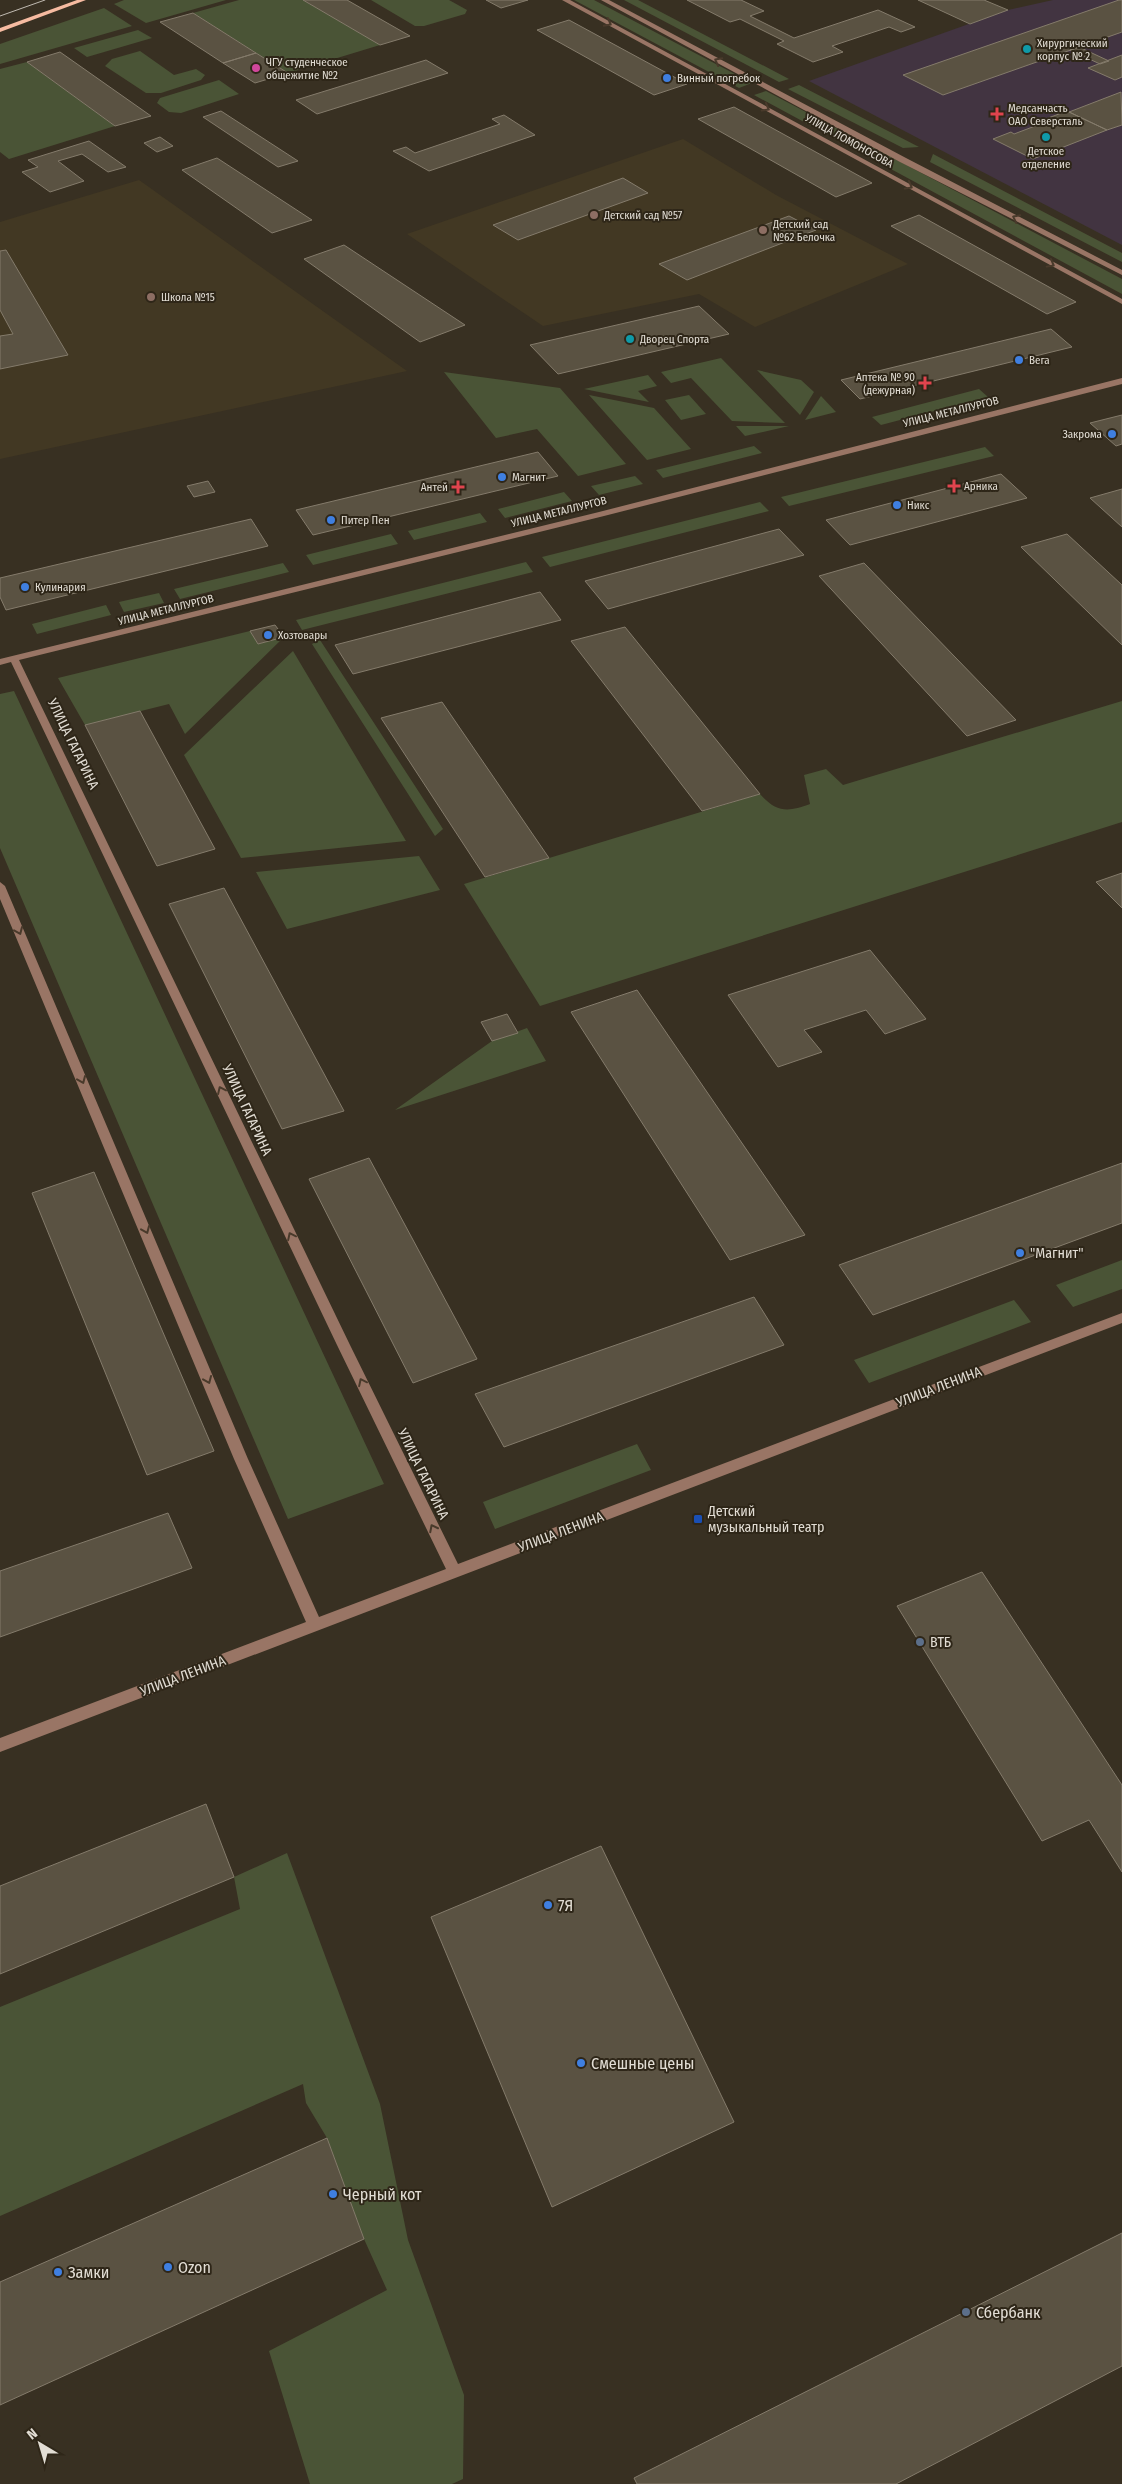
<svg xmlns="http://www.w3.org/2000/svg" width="1122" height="2484" font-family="'Fira Sans Condensed',sans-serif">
<rect width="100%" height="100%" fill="#383022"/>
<!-- built -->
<path fill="#423823" d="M683,139L776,195L908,264L755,327L699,294L543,326L407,234Z
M139,180L407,371L0,459V222Z"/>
<!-- medical -->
<path fill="#423441" d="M1053,0H1122V245L809,81L1008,10Z"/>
<!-- green -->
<path fill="#4a5436" d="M124,0H226L146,23L114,4Z
M239,0H303L380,45L288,73L193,13Z
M371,0H449L467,10L465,14L424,26H415Z
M574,0H594L752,83L739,88Z
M624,0H638L789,79L779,82Z
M104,8L132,26L0,64V44Z
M138,30L152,38L87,57L74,48Z
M140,51L174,75L196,69L205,75L201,80L161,93H146L105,66L112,59Z
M27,62L115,126L9,159L0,152V69Z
M219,80L239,94L181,113L169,112L157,103L160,98Z
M799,85L919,147L903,148L788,89Z
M766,91L1122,279V294L754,95Z
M933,154L1122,253V262L930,162Z
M721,358L785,423L732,421L691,378L671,383L661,372Z
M757,370L801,380L814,392L800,415Z
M444,372L560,388L626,464L578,476L537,429L496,438Z
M648,375L657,386L638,391L649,402L584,389Z
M979,389L988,397L881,425L872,417Z
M589,395L654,408L691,449L647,460Z
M689,395L706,414L681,420L665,400Z
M821,396L836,412L805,420Z
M736,426H789L745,436Z
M754,446L762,453L663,478L656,470Z
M985,447L994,456L789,506L781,497Z
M635,476L643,484L599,495L591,486Z
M564,492L572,501L505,518L498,509Z
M760,502L769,511L550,567L542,557Z
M480,513L487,522L414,540L408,531Z
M391,534L398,544L313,565L306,555Z
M526,562L533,572L302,630L296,620Z
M283,563L289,572L180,599L174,589Z
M159,593L164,603L124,612L119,602Z
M106,605L111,615L37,634L32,624Z
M250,631L258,644L284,637L185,734L169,704L85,725L58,678Z
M320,640L443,829L435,836L312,644Z
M293,651L406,841L241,858L184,755Z
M14,691L384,1484L288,1519L0,848V694Z
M1122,701V822L540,1006L464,884L760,794C777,813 788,812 810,804L804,775L826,769L843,785Z
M419,856L440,890L287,929L256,872Z
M527,1028L546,1061L395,1110L492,1041Z
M1122,1260V1289L1073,1307L1056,1285Z
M1014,1300L1031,1322L869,1383L854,1360Z
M637,1444L651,1470L495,1529L483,1502Z
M287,1853L380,2104L408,2240L464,2395L463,2479L452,2484H310L269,2351L387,2290L364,2239L327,2138L306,2103L303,2084L0,2216V2007L240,1909L234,1877Z"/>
<!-- building -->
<path fill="#5a5242" stroke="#847b6b" d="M303,0H347L410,36L380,45Z
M486,0H528L501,8Z
M687,0H741L764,11L750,16L794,38L878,10L915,27L901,32L889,27L832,46L843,52L813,62L777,44L784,41L740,19L730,22Z
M918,0H984L1008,10L970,24Z
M1119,0H1122V32L943,95L903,75Z
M193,13L256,53L223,63L160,22Z
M569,20L687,84L654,95L537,30Z
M1079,47L1109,61L1100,64L1070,50Z
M60,52L151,116L115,126L27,62Z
M256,53L288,73L255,83L223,63Z
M1122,55V77L1115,80L1088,68Z
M426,60L448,73L317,114L296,100Z
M1121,92L1122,125L1107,130L1069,112Z
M734,107L872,183L836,197L698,119Z
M221,111L298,161L278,167L203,117Z
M1067,111L1107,130L1033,159L993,139L1011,132L1014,134L1051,120L1048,118Z
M504,115L535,135L429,171L393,151L406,147L415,153L500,124L492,119Z
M160,137L173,146L157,152L144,143Z
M89,141L126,167L108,172L82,154L58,161L84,181L50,192L22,172L38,167L28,160Z
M217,158L312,220L272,233L182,170Z
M623,178L648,193L518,240L493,225Z
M919,215L1076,302L1047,314L891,226Z
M789,216L816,230L687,280L659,264Z
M344,245L465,325L420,342L304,259Z
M6,250L68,355L0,369V336L13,334L0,310V251Z
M699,306L729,334L558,374L530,345Z
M1051,329L1072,347L860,399L841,380Z
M1122,415V444L1116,446L1090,423Z
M538,452L558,476L313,535L296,510Z
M1001,474L1027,498L850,545L826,520Z
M208,481L215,492L194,497L187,486Z
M1122,489V527L1090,498Z
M251,519L268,546L6,610L0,597V578Z
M779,529L804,555L608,609L585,581Z
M1067,534L1122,585V645L1021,547Z
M864,563L1016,720L967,736L819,576Z
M540,592L561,620L353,674L335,645Z
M275,625L284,637L258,644L250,631Z
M625,627L760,794L702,811L571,641Z
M442,702L549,858L485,877L381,718Z
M140,711L215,849L157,866L85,725Z
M1122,873V908L1096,882Z
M224,888L344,1111L282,1129L169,904Z
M870,950L926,1019L885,1034L866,1010L804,1030L822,1052L778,1067L728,995Z
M637,990L805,1235L730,1260L571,1012Z
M507,1014L518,1033L492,1041L481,1022Z
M369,1158L477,1359L413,1383L309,1179Z
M1122,1163V1223L873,1315L839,1265Z
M94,1172L214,1451L147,1475L32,1193Z
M754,1297L784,1345L504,1447L475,1394Z
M168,1513L192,1568L0,1637V1571Z
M982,1572L1122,1785V1872L1089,1820L1042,1841L897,1606Z
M206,1804L234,1877L0,1974V1886Z
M601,1846L734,2122L552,2207L431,1917Z
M327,2138L364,2239L0,2405V2282Z
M1122,2233V2366L896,2484H637L634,2478Z"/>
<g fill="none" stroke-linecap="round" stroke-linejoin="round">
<!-- minor -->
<path fill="#997565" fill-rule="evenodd" d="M562,0H570L1122,299V304Z
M601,0H609L906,158L1122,270V275L900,162Z
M1122,378V384L604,516L19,660L350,1345L458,1564L1122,1313V1323L0,1752V1738L306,1622L234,1459L0,899V882L5,886L248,1459L319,1617L446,1569L337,1345L11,662L0,665V659L599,512Z"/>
<!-- major -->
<path fill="#f6bba1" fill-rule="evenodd" d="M77,0H86L0,32V28Z"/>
<!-- tram -->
<path stroke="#c1bbb2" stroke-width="1" d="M0,16L45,0"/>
</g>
<!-- one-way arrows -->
<defs><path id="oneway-chevron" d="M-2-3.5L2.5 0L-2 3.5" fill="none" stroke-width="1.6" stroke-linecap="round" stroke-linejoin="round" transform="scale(1.25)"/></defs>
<g stroke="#493a2b">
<use href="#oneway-chevron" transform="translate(608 23) rotate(28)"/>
<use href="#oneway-chevron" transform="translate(718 61) rotate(-152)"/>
<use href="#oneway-chevron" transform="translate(766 108) rotate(29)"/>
<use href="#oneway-chevron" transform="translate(909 186) rotate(29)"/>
<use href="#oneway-chevron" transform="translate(1016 218) rotate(-153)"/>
<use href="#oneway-chevron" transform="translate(1051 264) rotate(29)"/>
<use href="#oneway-chevron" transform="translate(19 931) rotate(67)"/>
<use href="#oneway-chevron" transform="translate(82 1080) rotate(67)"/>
<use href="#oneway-chevron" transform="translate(221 1090) rotate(-115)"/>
<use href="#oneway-chevron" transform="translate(146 1230) rotate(67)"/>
<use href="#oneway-chevron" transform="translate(291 1236) rotate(-116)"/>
<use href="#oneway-chevron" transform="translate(208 1380) rotate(67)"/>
<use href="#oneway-chevron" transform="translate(362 1382) rotate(-116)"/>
<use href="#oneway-chevron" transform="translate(433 1528) rotate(-117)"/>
</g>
<!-- markers -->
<g fill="#0f9aa8" stroke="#2e2618" stroke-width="2">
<circle cx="1027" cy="49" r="5"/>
<circle cx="1046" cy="137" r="5"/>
<circle cx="630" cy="339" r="5"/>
</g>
<circle fill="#d1479c" stroke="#2e2618" stroke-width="2" cx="256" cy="68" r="5"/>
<g fill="#3f7fe0" stroke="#2e2618" stroke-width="2">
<circle cx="667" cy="78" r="5"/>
<circle cx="1019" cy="360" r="5"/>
<circle cx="1112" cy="434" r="5"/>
<circle cx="502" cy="477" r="5"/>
<circle cx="897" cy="505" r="5"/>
<circle cx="331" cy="520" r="5"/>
<circle cx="25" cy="587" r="5"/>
<circle cx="268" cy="635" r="5"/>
<circle cx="1020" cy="1253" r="5"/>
<circle cx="548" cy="1905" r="5"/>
<circle cx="581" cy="2063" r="5"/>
<circle cx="333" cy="2194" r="5"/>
<circle cx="168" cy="2267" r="5"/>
<circle cx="58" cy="2272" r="5"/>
</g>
<g fill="#e0444e" stroke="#2e2618" stroke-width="2">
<path d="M994.5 106.5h5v5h5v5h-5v5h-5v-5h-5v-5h5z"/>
<path d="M922.5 375.5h5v5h5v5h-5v5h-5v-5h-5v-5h5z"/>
<path d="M951.5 478.5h5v5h5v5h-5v5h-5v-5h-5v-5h5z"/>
<path d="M455.5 479.5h5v5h5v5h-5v5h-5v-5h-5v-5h5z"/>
</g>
<g fill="#8d6e63" stroke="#2e2618" stroke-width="2">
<circle cx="594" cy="215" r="5"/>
<circle cx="763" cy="230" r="5"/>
<circle cx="151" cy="297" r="5"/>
</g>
<rect fill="#1a4fb4" stroke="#2e2618" stroke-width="2" x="693" y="1514" width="10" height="10" rx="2.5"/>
<g fill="#5c6f8a" stroke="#2e2618" stroke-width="2">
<circle cx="920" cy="1642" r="5"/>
<circle cx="966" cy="2312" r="5"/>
</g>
<g text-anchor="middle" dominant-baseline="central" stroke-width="4" stroke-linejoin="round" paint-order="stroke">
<!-- far-poi labels -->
<g font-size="11" fill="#e2ddd4" stroke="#2e2618" text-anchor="start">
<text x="1037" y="43">Хирургический<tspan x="1037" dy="13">корпус № 2</tspan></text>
<text x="266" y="62">ЧГУ студенческое<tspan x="266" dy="13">общежитие №2</tspan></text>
<text x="677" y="78">Винный погребок</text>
<text x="1008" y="108">Медсанчасть<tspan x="1008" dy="13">ОАО Северсталь</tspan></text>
<text x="1046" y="151" text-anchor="middle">Детское<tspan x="1046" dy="13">отделение</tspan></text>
<text x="604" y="215">Детский сад №57</text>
<text x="773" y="224">Детский сад<tspan x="773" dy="13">№62 Белочка</tspan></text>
<text x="161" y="297">Школа №15</text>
<text x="640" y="339">Дворец Спорта</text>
<text x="1029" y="360">Вега</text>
<text x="915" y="377" text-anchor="end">Аптека № 90<tspan x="915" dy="13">(дежурная)</tspan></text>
<text x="1102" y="434" text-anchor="end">Закрома</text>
<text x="512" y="477">Магнит</text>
<text x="964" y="486">Арника</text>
<text x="448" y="487" text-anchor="end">Антей</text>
<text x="907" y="505">Никс</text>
<text x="341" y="520">Питер Пен</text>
<text x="35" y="587">Кулинария</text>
<text x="278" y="635">Хозтовары</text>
</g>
<!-- far-street labels -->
<g font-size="11" fill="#e2ddd4" stroke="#2e2618">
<text transform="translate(849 141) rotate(29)">УЛИЦА ЛОМОНОСОВА</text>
<text transform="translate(951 412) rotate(-14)">УЛИЦА МЕТАЛЛУРГОВ</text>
<text transform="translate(559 512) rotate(-14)">УЛИЦА МЕТАЛЛУРГОВ</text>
<text transform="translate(166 610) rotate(-14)">УЛИЦА МЕТАЛЛУРГОВ</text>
</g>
<!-- street labels -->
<g font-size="14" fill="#e2ddd4" stroke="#2e2618">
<text transform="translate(73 744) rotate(64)">УЛИЦА ГАГАРИНА</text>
<text transform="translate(247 1110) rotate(65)">УЛИЦА ГАГАРИНА</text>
<text transform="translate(939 1387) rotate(-21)">УЛИЦА ЛЕНИНА</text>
<text transform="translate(423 1474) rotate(64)">УЛИЦА ГАГАРИНА</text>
<text transform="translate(561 1532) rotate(-21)">УЛИЦА ЛЕНИНА</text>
<text transform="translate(183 1676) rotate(-21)">УЛИЦА ЛЕНИНА</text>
</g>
<!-- poi labels -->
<g font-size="14" fill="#e2ddd4" stroke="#2e2618" text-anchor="start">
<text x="1030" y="1253">"Магнит"</text>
<text x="708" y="1511">Детский<tspan x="708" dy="16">музыкальный театр</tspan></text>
<text x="930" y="1642">ВТБ</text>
</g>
<!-- near-poi labels -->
<g font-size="16" fill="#e2ddd4" stroke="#2e2618" text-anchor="start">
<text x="558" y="1905">7Я</text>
<text x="591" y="2063">Смешные цены</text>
<text x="343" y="2194">Черный кот</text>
<text x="178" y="2267">Ozon</text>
<text x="68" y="2272">Замки</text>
<text x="976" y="2312">Сбербанк</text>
</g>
</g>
<!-- north arrow -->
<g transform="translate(40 2444) rotate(322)" stroke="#2e2618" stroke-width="4" paint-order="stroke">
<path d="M0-4L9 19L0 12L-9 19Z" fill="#e2ddd4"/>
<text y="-8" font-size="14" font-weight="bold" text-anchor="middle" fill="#e2ddd4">N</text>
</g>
</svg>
